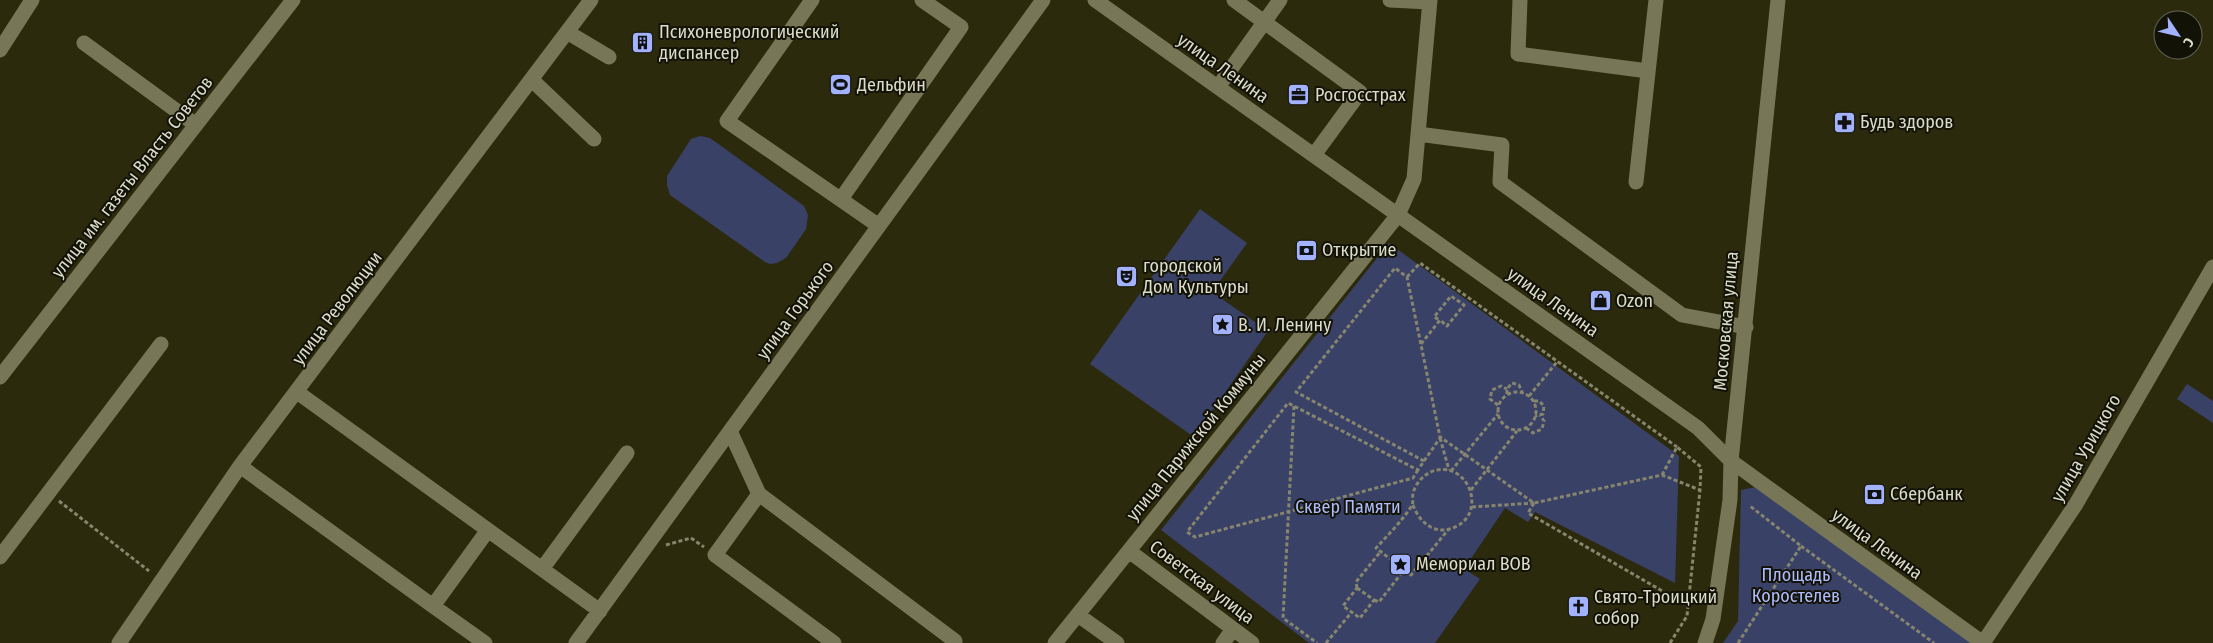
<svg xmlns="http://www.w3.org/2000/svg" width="2213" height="643" font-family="'Fira Sans Condensed',sans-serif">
<rect width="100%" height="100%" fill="#2c2a0d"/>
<!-- green -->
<path fill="#3a4166" d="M700,136L710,138L804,206L808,215L806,229L786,258L777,263L770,264L765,262L670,195L667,185V176L691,139Z
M1200,209L1247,243L1212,292L1268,331L1194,437L1090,364Z
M1389,243L1679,456L1675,583L1535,512L1528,522L1505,508L1464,569L1480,579L1435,643H1309L1161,530Z
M2187,384L2213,401V423L2177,399Z
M1756,487L1973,643H1723L1738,621L1741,490Z"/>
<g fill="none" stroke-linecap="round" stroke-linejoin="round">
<!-- path -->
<path stroke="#86856e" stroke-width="3" stroke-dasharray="4 2.5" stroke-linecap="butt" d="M1407,277L1420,263L1677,447
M1421,344L1440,320L1447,326L1464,305L1451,296L1434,317L1440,320
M1498 411a19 19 0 1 1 38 0a19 19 0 1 1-38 0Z
M1507,394V389L1512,383L1519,385L1522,392
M1529,396L1557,362
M1534,401H1539L1544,406L1543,414L1535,416
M1498,405L1490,399L1492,390L1501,386L1507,389
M1294,406L1283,618L1317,643
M1526,428L1533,433L1542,429L1544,421L1540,415
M1440,438L1449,470
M1424,461L1440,438
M1418,470L1413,478L1195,537L1187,532L1288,403L1418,470L1424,461L1296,392L1395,268L1407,277L1440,437L1534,503L1662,475L1700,490
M1451,471L1498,414
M1662,475L1677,447L1701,467L1700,490L1687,616L1670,643
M1471,490L1517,431
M59,501L149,571
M1534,503L1528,513L1688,606
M1413,505C1420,524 1437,537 1457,526C1486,511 1469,464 1437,470C1426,472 1416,482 1413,493C1412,498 1414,503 1411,507C1401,522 1388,535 1376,548L1411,575L1448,530
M1472,507L1534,503
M666,545L691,538L704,547
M1801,546L1934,643
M1357,588L1374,600L1360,618L1343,606Z
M1357,588L1356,582L1381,551
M1374,600L1379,602L1404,570
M1326,643L1351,613
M1738,643L1801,546L1750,506"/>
<!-- minor -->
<path stroke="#777757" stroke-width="15" d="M812,0L727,121L879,226
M1095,0L1698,428L1731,461L1983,643
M1234,0L1360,92L1314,155
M1390,0L1429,2
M1520,0L1518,54L1648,71
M567,32L609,57
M84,43L196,125
M0,50L32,0
M532,80L594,139
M1218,87L1280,0
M1418,134L1502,145L1500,182L1682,315L1746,327
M1636,182L1656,0
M841,199L961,27L922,0
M0,377L293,0
M297,392L600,611
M730,431L759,494L955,641L953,643
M240,466L433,606L488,530
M759,494L715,555L834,643
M1129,551L1252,643
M0,557L161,344
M542,569L627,453
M433,606L485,643
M1078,615L1117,643
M119,643L240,466L591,0
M576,643L1043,0
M1055,643L1398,215L1414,179L1430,0
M1223,643L1233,629
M1705,643L1713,619L1730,500L1731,461L1778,0
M1983,643L2076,504L2213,267"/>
</g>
<!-- icons -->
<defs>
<symbol id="building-square" viewBox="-11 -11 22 22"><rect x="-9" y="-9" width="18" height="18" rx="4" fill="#a3b2fd" stroke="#131207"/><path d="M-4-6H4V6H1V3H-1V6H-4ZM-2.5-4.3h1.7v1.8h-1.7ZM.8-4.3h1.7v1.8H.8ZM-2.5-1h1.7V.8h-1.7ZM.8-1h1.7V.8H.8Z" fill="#111"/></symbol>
<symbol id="stadium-square" viewBox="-11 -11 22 22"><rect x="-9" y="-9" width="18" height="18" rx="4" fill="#a3b2fd" stroke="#131207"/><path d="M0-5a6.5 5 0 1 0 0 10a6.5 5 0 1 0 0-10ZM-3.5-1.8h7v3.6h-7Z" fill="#111"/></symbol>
<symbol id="office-square" viewBox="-11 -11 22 22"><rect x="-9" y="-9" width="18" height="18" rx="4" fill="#a3b2fd" stroke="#131207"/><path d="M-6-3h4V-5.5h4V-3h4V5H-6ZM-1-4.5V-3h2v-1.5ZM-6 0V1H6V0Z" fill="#111"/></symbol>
<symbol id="pharmacy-square" viewBox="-11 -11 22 22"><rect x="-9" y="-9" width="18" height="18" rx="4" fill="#a3b2fd" stroke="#131207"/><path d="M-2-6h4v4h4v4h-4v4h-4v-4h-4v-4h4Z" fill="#111"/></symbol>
<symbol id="bank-square" viewBox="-11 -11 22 22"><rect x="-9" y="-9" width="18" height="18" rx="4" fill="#a3b2fd" stroke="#131207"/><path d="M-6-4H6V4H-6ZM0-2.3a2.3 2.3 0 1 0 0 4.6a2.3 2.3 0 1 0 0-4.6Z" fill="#111"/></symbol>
<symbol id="theatre-square" viewBox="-11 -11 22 22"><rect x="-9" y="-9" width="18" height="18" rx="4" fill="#a3b2fd" stroke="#131207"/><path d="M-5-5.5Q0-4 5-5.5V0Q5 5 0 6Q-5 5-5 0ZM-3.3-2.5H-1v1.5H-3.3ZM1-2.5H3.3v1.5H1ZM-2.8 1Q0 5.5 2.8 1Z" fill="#111"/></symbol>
<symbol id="shop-square" viewBox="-11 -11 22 22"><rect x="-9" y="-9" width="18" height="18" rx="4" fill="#a3b2fd" stroke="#131207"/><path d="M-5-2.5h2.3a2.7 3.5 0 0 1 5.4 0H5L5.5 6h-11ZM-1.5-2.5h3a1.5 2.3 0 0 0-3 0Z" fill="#111"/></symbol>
<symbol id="sight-square" viewBox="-11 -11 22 22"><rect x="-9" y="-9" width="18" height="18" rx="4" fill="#a3b2fd" stroke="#131207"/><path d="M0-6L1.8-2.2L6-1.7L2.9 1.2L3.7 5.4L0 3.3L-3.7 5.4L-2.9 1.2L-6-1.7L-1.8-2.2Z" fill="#111"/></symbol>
<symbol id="church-square" viewBox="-11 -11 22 22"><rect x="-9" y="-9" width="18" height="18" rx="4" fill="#a3b2fd" stroke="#131207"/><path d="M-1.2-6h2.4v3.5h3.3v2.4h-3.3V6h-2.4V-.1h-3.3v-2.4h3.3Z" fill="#111"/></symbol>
</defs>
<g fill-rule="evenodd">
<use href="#building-square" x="630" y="30" width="25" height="25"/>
<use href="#stadium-square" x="828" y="72" width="25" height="25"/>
<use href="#office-square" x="1286" y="82" width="25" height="25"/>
<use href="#pharmacy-square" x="1832" y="110" width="25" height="25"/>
<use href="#bank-square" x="1294" y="238" width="25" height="25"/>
<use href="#theatre-square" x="1114" y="264" width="25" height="25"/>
<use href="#shop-square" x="1588" y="288" width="25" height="25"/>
<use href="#sight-square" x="1210" y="312" width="25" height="25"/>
<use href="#bank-square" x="1862" y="482" width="25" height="25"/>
<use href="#sight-square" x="1388" y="552" width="25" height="25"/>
<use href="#church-square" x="1566" y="594" width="25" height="25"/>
</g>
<g text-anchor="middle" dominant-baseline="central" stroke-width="4" stroke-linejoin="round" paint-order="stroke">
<!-- poi labels -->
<g font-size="18" fill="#dcdccb" stroke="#131207" text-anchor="start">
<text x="659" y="32">Психоневрологический<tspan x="659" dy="21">диспансер</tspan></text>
<text x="857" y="85">Дельфин</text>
<text x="1315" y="95">Росгосстрах</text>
<text x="1860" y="122">Будь здоров</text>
<text x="1322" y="250">Открытие</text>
<text x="1143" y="266">городской<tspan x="1143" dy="21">Дом Культуры</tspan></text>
<text x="1616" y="301">Ozon</text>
<text x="1238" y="325">В. И. Ленину</text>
<text x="1890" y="494">Сбербанк</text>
<text x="1416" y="564">Мемориал ВОВ</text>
<text x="1594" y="597">Свято-Троицкий<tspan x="1594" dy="21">собор</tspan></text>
</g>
<!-- street labels -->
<g font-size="18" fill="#dcdccb" stroke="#131207">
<text transform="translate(1223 68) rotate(35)">улица Ленина</text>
<text transform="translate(132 177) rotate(-52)">улица им. газеты Власть Советов</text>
<text transform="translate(1553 302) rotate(35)">улица Ленина</text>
<text transform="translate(337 308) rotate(-53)">улица Революции</text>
<text transform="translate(795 310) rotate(-54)">улица Горького</text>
<text transform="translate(1726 321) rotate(-85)">Московская улица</text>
<text transform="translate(1196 437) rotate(-51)">улица Парижской Коммуны</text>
<text transform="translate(2086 448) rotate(-60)">улица Урицкого</text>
<text transform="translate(1877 544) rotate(36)">улица Ленина</text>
<text transform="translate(1202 582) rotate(37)">Советская улица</text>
</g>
<!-- park labels -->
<g font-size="18" fill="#aebcfe" stroke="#131207">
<text x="1348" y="507">Сквер Памяти</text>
<text x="1796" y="575">Площадь<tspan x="1796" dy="21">Коростелев</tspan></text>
</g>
</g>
<!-- north arrow -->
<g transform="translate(2178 35) rotate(125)"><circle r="24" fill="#131207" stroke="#636355"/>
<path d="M0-4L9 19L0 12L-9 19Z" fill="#a3b2fd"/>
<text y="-8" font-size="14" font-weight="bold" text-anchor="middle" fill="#dcdccb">С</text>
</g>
</svg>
